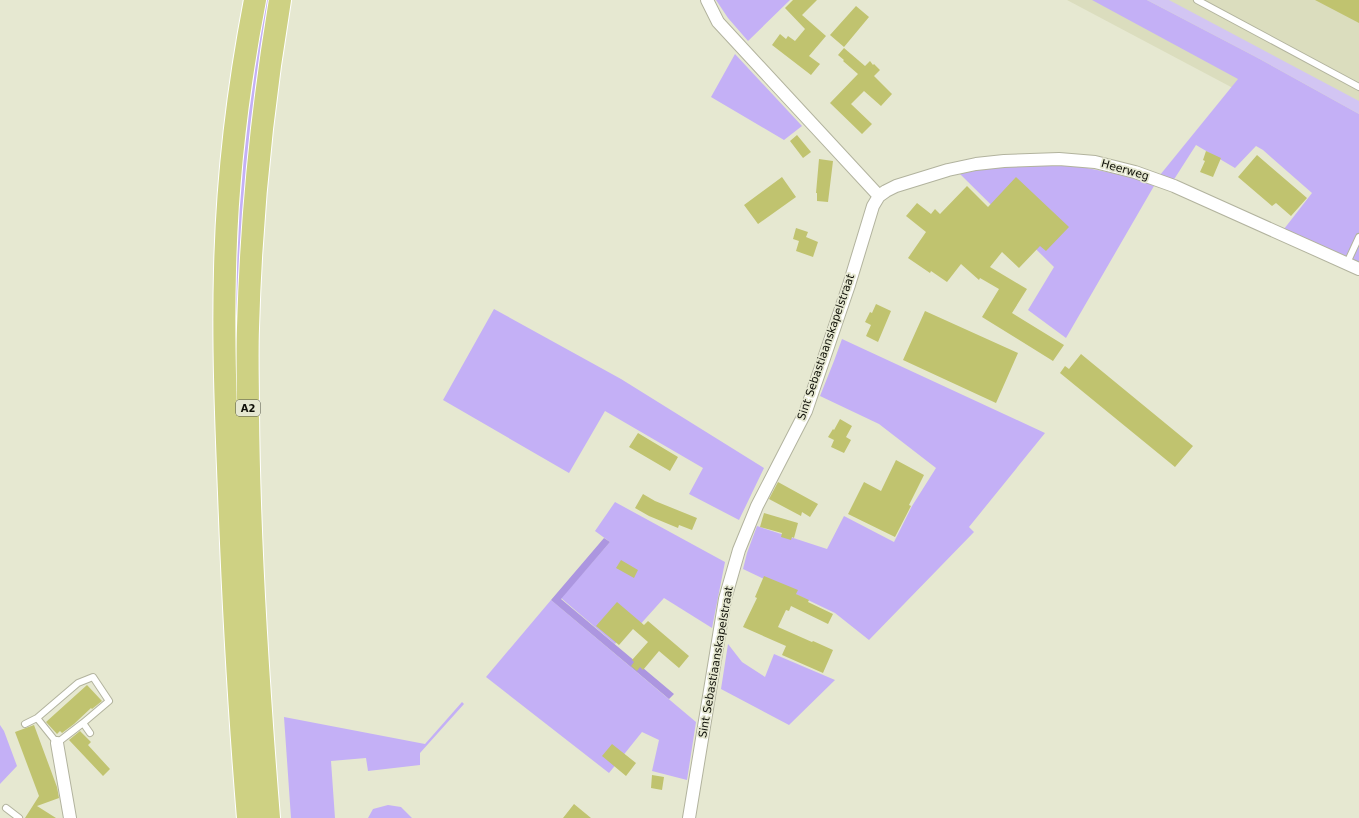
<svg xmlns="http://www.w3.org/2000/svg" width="1359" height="818" font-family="'DejaVu Sans',sans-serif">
<rect width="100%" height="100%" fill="#e6e8d1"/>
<!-- built -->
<path fill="#dbddbe" d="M1067,0H1359V155Z"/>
<!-- green -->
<path fill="#c4b0f6" d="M263,0H274L239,399L234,406V293L242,132Z
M716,0H790L748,41L728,18Z
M1092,0H1147L1256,57L1359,114V263L1284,229L1312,193L1263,150L1256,146L1235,168L1196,145L1173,181L1160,175L1238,79Z
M735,54L802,126L784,140L711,97Z
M1031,163L1072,165L1132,177L1154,186L1066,338L1028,310L1054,267L960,174L983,169Z
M494,309L621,379L764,468L739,520L689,494L703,468L605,411L569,473L443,400Z
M842,339L1045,433L969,527L974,532L869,640L835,613L743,569L747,553L757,526L827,549L844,516L894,542L912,506L936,468L879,424L820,396L834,361Z
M615,502L725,562L712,628L664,598L637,628L630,624L615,644L561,598L610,542L595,531Z
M551,600L696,722L687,780L652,771L659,740L642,732L609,773L486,677Z
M728,644L742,662L765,677L774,654L835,680L789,725L721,689Z
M462,702L464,704L420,753V765L368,771L366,758L331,761L335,818H291L284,717L425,744Z
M0,725L4,731L17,766L0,784Z
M388,805L401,807L412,818H368L373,809Z"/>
<!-- forest -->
<path fill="#ac96e0" d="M604,538L610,542L561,599L674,694L669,699L551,600Z"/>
<!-- water -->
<path fill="#d2c5f3" d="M1147,0H1169L1359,101V114L1256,57Z"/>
<!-- building -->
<path fill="#c0c36f" d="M793,0H817L802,15L826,36L809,56L820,64L811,75L772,45L780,34L786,39L788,36L795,41L805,29L785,8Z
M1315,0H1359V23Z
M856,6L869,17L844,47L830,35Z
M844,48L865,66L870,61L873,65L874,64L880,70L874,76L892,94L881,106L864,91L851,104L872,124L862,134L830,103L858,74L843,61L844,60L838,55Z
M797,135L811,152L803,158L790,141Z
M1206,151L1221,158L1213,177L1200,172L1205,161L1203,160Z
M1257,155L1307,198L1291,216L1276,203L1272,206L1238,177Z
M819,159L833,161L828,202L817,201V193H816Z
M782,177L796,197L758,224L744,205Z
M1016,177L1069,227L1046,251L1040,246L1019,268L1002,252L990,267L1027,289L1012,313L1064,345L1053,361L982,317L999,289L980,278L979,280L961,264L947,282L931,271L930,273L908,258L926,232L906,216L917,203L931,214L935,209L940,214L967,186L988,207Z
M796,228L808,232L806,237L818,242L813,257L796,251L799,241L793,239Z
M876,304L891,311L878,342L866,336L871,325L865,322L870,312L872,313Z
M925,311L1018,353L996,403L903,360Z
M1081,354L1193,446L1175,467L1060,373L1065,366L1069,369Z
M840,419L852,426L846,437L851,440L844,453L831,447L834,440L828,437L833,429L834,430Z
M638,433L678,457L670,471L629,447Z
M896,460L924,475L909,505L911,506L895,537L848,514L864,482L881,491Z
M778,482L818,504L810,517L802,512L801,516L769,499Z
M643,494L655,501L697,518L692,530L679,525L678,528L649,516L635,508Z
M764,513L798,523L794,538L792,537L791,540L781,537L782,533L760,527Z
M621,560L638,570L634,578L616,568Z
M764,576L798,590L796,594L809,600L808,602L833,614L828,624L791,606L789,611L786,610L778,627L812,642L813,641L833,650L823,673L782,655L786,646L743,627L757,598L755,597Z
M617,602L644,625L648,621L689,656L679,668L659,651L643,670L640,667L637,671L631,666L634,662L632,660L648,642L633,629L619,645L596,626Z
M87,685L102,701L92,709L91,708L74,724L62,733L60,731L57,734L46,722Z
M34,725L57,787L59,798L37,806L56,818H25L39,796L15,732Z
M80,731L91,742L88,745L110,769L103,776L69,740Z
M612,744L636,763L626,776L602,756Z
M652,775L664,777L662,790L651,788Z
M574,804L591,818H563Z"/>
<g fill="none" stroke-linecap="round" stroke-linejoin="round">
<defs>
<path id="service" d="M1197,0L1359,87
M1347,263L1359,237
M93,677L109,701L83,723L57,743L37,718L78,683Z
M83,723L90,733
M25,724L37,718
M6,808L19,818"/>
<path id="minor" d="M707,0L718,22L879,196
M57,743L70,818
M689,818L725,599L739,550L757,506L806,411L849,285L873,206L879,196L886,191L896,186L948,170L976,164L1004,161L1059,159L1095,162L1135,172L1174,186L1359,269"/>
<path id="motorway" d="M248,818C239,710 233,601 229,493C226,419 223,344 225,270C227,181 238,88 255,0
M269,818C258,682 249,546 248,410C248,383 247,355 248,328C251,218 262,108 280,0"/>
</defs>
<!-- service casing -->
<use href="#service" stroke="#b2b39e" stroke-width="8"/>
<!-- minor casing -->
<use href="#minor" stroke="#b2b39e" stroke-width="14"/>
<!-- motorway casing -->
<use href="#motorway" stroke="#fff" stroke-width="24"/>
<!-- service -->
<use href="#service" stroke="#fff" stroke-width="6"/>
<!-- minor -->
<use href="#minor" stroke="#fff" stroke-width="12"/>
<!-- motorway -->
<use href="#motorway" stroke="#ced183" stroke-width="22"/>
</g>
<g text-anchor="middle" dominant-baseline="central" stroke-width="3.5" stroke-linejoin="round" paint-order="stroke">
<!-- shield labels -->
<rect fill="#e6e8d1" stroke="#4f5044" stroke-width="1" x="236" y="400" width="24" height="16" rx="3"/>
<g font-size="10" font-weight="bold" fill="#0e0f07">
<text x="248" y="408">A2</text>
</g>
<!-- street labels -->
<g font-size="11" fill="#0e0f07" stroke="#e6e8d1">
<text transform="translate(1125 170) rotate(16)">Heerweg</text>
<text transform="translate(826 347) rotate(-71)">Sint Sebastiaanskapelstraat</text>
<text transform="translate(716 662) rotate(-80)">Sint Sebastiaanskapelstraat</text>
</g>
</g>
</svg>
